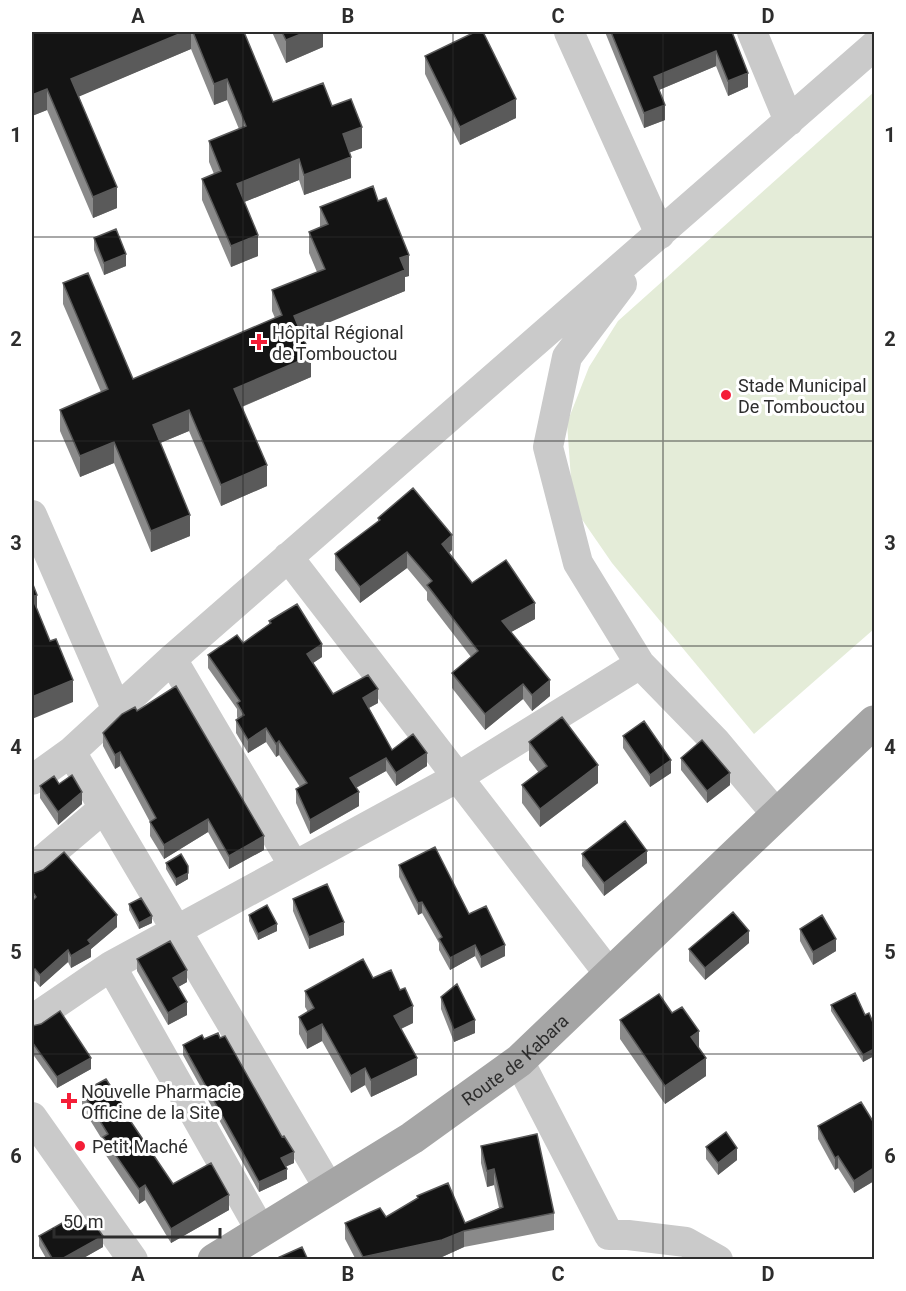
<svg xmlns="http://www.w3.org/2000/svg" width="906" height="1291" font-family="Roboto,sans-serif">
<rect width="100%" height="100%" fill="#fff"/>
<!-- green -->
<path fill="#e4ecd8" d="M874,92V629L754,734L612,563L581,518L571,479L567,423L589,367L618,321Z"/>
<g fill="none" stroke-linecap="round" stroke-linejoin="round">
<!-- minor -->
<path stroke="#cacaca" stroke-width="30" d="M569,32L660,234
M752,32L789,121
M622,284L567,357L548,447L578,563L640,664L715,741L777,815
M32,515L116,708
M288,557L610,975
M172,659L294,866
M71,752L330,1190
M32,780L71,752L172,659L874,46
M32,869L104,808
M111,966L261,1231
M32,1020L111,966L458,777L640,664
M519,1061L609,1235H628L686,1242L718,1260
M32,1117L133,1260"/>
<!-- major -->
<path stroke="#a5a5a5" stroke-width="33" id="s1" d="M214,1260L412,1138L519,1061L874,722"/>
</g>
<!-- wall -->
<path fill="#8a8a8a" d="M32,32H244L273,102L332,106L362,148L350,152L351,178L304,195L299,180L244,202L258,256L231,267L202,200V179L214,174L209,162V141L239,129L227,100L214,105L191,49L79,96L117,208L93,218L47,110L32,116Z
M272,32H323V47L286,63Z
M605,32H732L748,87L728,96L716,66L659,90L665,120L644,128Z
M425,56L516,118L460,145L425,74Z
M320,207L409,276L405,277V291L301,333L311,377L242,407L267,486L221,506L189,431L160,443L190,536L151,552L114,463L80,477L60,431V410L101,392L63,304V283L133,379L275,318L272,311V290L317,272L309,253V232L320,228Z
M94,238L126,266L104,275L94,250Z
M378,518L452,550L449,553L472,583L535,619L511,632L550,696L532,711L523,699L485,730L452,688V673L471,657L427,600V592L407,568L360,603L335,570V554L378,522Z
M269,621L322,657L313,663L333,694L378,703L369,708L392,750L427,766L396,786L386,771L356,788L359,806L310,834L296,803V789L300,787L279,755L276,757L266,742L248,753L236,733V720L238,719L237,717V709L208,668V655L243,643L269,624Z
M137,711L264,850L229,869L208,832L164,859L150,836V822L120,766L115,769L103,746V733Z
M623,736L671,773L650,787L623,748Z
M529,742L598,783L540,827L522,803V785L539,773L529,760Z
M681,758L730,785L707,803L681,770Z
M59,784L82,804L58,825L40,798V786Z
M582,854L647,863L604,896L582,866Z
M166,863L188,879L176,886L166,869Z
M399,865L469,914L505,956L481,968L475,956L450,970L439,950V943L422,913L418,915L399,877Z
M32,874L117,927L91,949V957L71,968L68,962L40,987L35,981L32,983Z
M293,899L344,935L309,949L293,911Z
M129,904L152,923L139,929L129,910Z
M249,915L277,931L258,940L249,921Z
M800,929L836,951L813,965L800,941Z
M749,943L705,980L689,961V949Z
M137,959L187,982L178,987L187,1015L168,1025L137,971Z
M373,978L413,1023L401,1029L417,1075L371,1097L365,1085L351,1093L322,1041L307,1049L299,1034V1017L308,1012L305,1007V991Z
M441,997L475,1033L454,1042L441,1009Z
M831,1005L865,1015L874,1025V1056L863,1062L831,1011Z
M672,1013L699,1049L706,1076L665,1104L620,1039V1020Z
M32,1026L91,1069L57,1088L32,1053Z
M220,1038L294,1163L286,1166L287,1179L259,1192L183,1055V1045L204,1039Z
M82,1092L173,1184L229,1210L171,1243L145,1200L139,1204L103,1151V1141L82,1107Z
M874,1123V1181L854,1193L838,1168L835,1170L818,1139V1126Z
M481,1146L554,1213V1230L464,1247L442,1257L429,1260H356L345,1239V1223L386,1217L417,1198V1196L465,1223L499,1208L494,1185L487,1187L481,1163Z
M706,1147L737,1160L718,1175L706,1159Z
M77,1229L103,1247L80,1260H47L39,1246V1236Z"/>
<!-- shaded-wall -->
<path fill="#5a5a5a" d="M184,32H191V49L71,100V79Z
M306,32H323V47L286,63V40Z
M716,51V66L654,92V77Z
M748,73V87L728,96V81Z
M227,79V100L214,105V84Z
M47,89V110L32,116V95Z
M516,99V118L460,145V127Z
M665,105V120L644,128V113Z
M362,127V148L343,155V134Z
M351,157V178L304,195V175Z
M299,159V180L237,205V184Z
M117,187V208L93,218V197Z
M258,235V256L231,267V246Z
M126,254V266L104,275V263Z
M409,255V276L405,277V291L294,337V316L400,258Z
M311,356V377L234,410V389Z
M189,410V431L153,446V425Z
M114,442V463L80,477V456Z
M267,465V486L221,506V485Z
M190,515V536L151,552V531Z
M452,535V550L442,559V544Z
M407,552V568L360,603V587Z
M37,595V617L32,597Z
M535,603V619L502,637V621Z
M322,644V657L307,667V654Z
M73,680V702L32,719V697Z
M550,680V696L532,711V695Z
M523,684V699L485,730V714Z
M378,689V703L363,711V698Z
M266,728V742L248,753V740Z
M279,741V755L276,757V744Z
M120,752V766L115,769V755Z
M427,753V766L396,786V773Z
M386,758V771L350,791V778Z
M671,760V773L650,787V775Z
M598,765V783L540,827V809Z
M730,773V785L707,803V791Z
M82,792V804L58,825V812Z
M359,792V806L310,834V820Z
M208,819V832L164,859V845Z
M264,836V850L229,869V856Z
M647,851V863L604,896V883Z
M188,873V879L176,886V879Z
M422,902V913L418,915V903Z
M117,915V927L91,949V957L71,968V956Z
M152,916V923L139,929V923Z
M344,922V935L309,949V937Z
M277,924V931L258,940V934Z
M749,931V943L705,980V968Z
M836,939V951L813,965V952Z
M475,945V956L450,970V958Z
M505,945V956L481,968V957Z
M68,950V962L40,987V975Z
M35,969V981L32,983V971Z
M187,970V982L173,990V978Z
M187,1002V1015L168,1025V1013Z
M413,1006V1023L394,1032V1016Z
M475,1020V1033L454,1042V1030Z
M322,1024V1041L307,1049V1032Z
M699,1031V1049L691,1037Z
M874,1049V1056L863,1062V1055Z
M91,1058V1069L57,1088V1077Z
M417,1058V1075L371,1097V1080Z
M706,1058V1076L665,1104V1086Z
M365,1068V1085L351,1093V1076Z
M737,1148V1160L718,1175V1163Z
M294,1152V1163L281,1169V1158Z
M838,1156V1168L835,1170V1158Z
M874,1168V1181L854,1193V1181Z
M287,1169V1179L259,1192V1182Z
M494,1169V1185L487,1187V1171Z
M145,1185V1200L139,1204V1189Z
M229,1195V1210L171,1243V1229Z
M464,1231V1247L442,1257L429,1260H363V1257Z
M103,1236V1247L80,1260H60Z"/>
<!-- building -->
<path fill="#141414" stroke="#5a5a5a" stroke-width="1.5" d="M32,32H184L71,79L117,187L93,197L47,89L32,95Z
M193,32H244L273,102L323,83L332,106L351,99L362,127L343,134L351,157L304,175L299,159L237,184L258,235L231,246L202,179L221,171L209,141L246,126L227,79L214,84Z
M282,32H306L286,40Z
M475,32H483L516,99L460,127L425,56Z
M611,32H732L748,73L728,81L716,51L654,77L665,105L644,113Z
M373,186L378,201L386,198L409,255L400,258L405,270L294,316L311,356L234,389L267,465L221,485L189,410L153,425L190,515L151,531L114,442L80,456L60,410L108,389L63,283L88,273L133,379L282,315L272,290L325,269L309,232L328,224L320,207Z
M116,229L126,254L104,263L94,238Z
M413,488L452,535L442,544L472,583L506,560L535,603L502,621L550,680L532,695L523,684L485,714L452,673L478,651L427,585L432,581L407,552L360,587L335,554L380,520L378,518Z
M32,582L37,595L32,597L50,641L56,639L73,680L32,697Z
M297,604L322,644L307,654L333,694L368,675L378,689L363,698L392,750L413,734L427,753L396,773L386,758L350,778L359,792L310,820L296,789L307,783L279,741L276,744L266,728L248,740L236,720L244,715L237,703L240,701L208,655L237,635L243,643L271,623L269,621Z
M176,686L264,836L229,856L208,819L164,845L150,822L156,818L120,752L115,755L103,733L122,714L135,707L137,711Z
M562,717L598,765L540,809L522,785L547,766L529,742Z
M644,721L671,760L650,775L623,736Z
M702,740L730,773L707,791L681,758Z
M72,775L82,792L58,812L40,786L54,776L59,784Z
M625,821L647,851L604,883L582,854Z
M435,847L469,914L486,906L505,945L481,957L475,945L450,958L439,939L442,937L422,902L418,903L399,865Z
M64,852L117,915L88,940L91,944L71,956L68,950L40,975L35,969L32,971V901L36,897L32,891V874L43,870Z
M181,854L188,866V873L176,879L166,863Z
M327,884L344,922L309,937L293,899Z
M141,898L152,916L139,923L129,904Z
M267,905L277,924L258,934L249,915Z
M733,912L749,931L705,968L689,949Z
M822,915L836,939L813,952L800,929Z
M170,941L187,970L173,978L187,1002L168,1013L137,959Z
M363,959L373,978L391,970L400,990L405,988L413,1006L394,1016L417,1058L371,1080L365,1068L351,1076L322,1024L307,1032L299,1017L314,1008L305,991Z
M457,984L475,1020L454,1030L441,997Z
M855,993L865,1015L869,1013L874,1025V1049L863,1055L831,1005Z
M659,994L672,1013L682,1007L699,1031L691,1037L706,1058L665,1086L620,1020Z
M60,1011L91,1058L57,1077L32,1042V1026L41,1024Z
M218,1033L220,1038L225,1036L282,1137L284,1136L294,1152L281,1158L287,1169L259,1182L183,1045L202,1035L204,1039Z
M106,1079L129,1115L127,1116L173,1184L211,1163L229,1195L171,1229L145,1185L139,1189L103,1137L108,1134L82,1092Z
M861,1102L874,1123V1168L854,1181L838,1156L835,1158L818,1126Z
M726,1132L737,1148L718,1163L706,1147Z
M537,1134L554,1213L464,1231L442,1240L363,1257L345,1223L380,1208L386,1217L418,1198L417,1196L448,1183L465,1223L503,1207L494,1169L487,1171L481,1146Z
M71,1218L77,1229L93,1222L103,1236L60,1260H53L39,1236Z
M302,1247L308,1260H273Z"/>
<!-- grid -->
<path fill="none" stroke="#2d2d2d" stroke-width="1.5" stroke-opacity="0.55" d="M243,32V1260M453,32V1260M663,32V1260M32,237H874M32,441H874M32,646H874M32,850H874M32,1054H874"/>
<!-- markers -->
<g fill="#f41e37" stroke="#fff" stroke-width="2">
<path d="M256 333h6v6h6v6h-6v6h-6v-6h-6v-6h6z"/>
<circle cx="726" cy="395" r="6"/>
<path d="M66 1092h6v6h6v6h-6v6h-6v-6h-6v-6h6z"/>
<circle cx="80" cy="1146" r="6"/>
</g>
<g text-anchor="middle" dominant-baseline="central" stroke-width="6" stroke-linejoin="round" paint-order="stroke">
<!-- poi labels -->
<g font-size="18" fill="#2d2d2d" stroke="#fff" text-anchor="start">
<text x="272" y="332">Hôpital Régional<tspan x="272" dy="21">de Tombouctou</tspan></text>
<text x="738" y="385">Stade Municipal<tspan x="738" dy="21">De Tombouctou</tspan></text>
<text x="81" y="1091">Nouvelle Pharmacie<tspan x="81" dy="21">Officine de la Site</tspan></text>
<text x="92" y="1146">Petit Maché</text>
</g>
<!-- street labels -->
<g font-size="18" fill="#2d2d2d" stroke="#fff">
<text stroke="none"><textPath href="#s1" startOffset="362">Route de Kabara</textPath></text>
</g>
</g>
<!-- border -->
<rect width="906" height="1291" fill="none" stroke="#ffffff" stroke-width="66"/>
<!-- scale -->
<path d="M54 1228v9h166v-9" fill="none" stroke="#2d2d2d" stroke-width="3"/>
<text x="63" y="1228" font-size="18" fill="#2d2d2d" stroke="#ffffff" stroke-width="4.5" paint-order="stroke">50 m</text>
<rect x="33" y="33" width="840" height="1225" fill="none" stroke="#2d2d2d" stroke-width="2"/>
<g font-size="20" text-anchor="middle" font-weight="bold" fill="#2d2d2d">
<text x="138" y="23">A</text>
<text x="348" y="23">B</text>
<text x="558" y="23">C</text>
<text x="768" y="23">D</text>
<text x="16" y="142">1</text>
<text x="890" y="142">1</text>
<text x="16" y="346">2</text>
<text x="890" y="346">2</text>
<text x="16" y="550">3</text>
<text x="890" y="550">3</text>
<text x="16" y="754">4</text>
<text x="890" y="754">4</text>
<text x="16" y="959">5</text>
<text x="890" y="959">5</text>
<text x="16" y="1163">6</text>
<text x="890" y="1163">6</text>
<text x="138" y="1281">A</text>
<text x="348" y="1281">B</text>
<text x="558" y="1281">C</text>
<text x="768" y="1281">D</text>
</g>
</svg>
